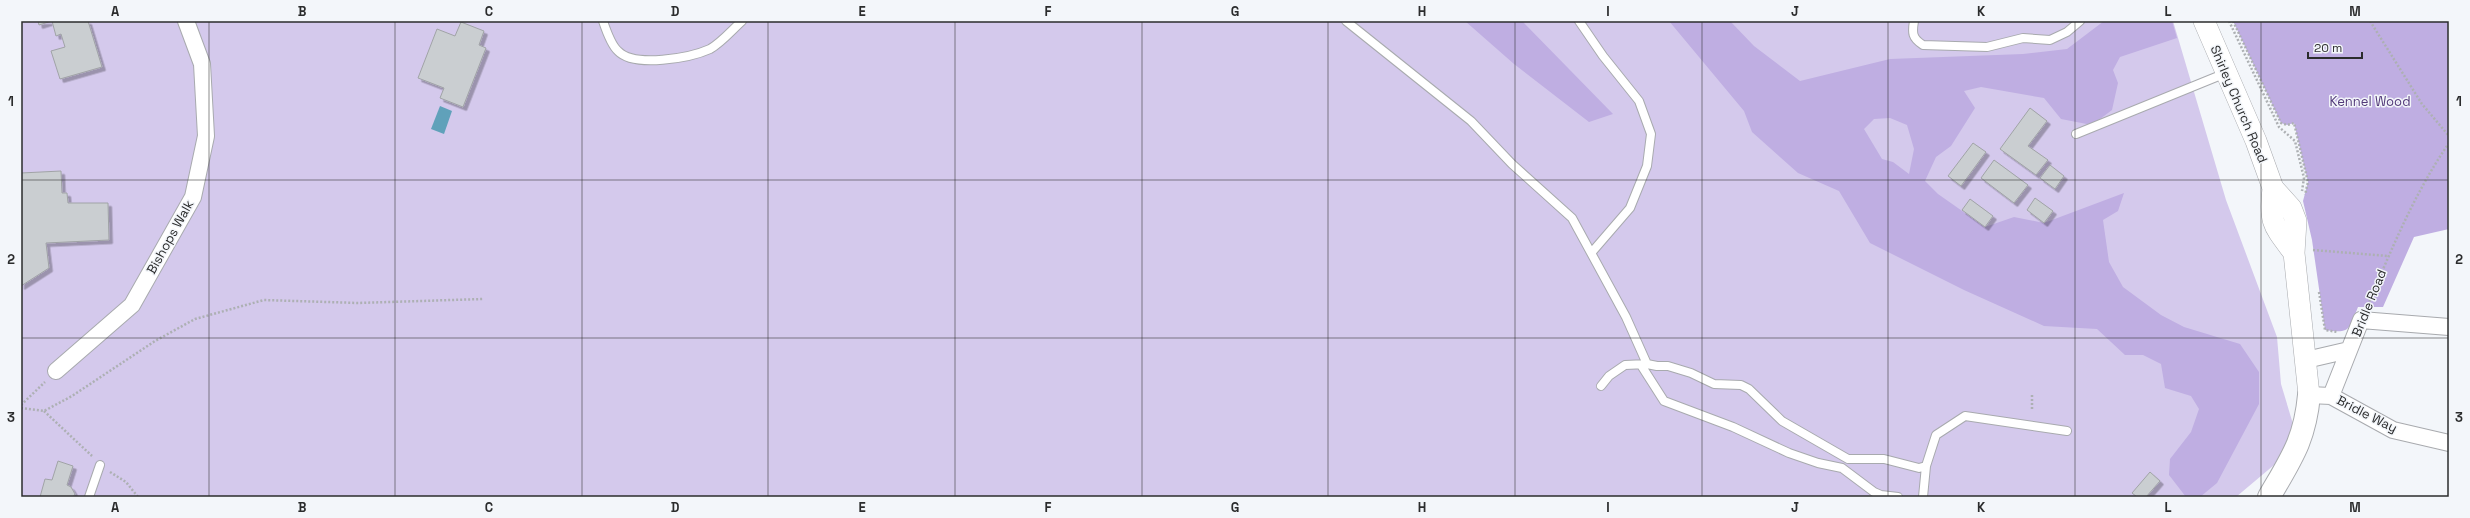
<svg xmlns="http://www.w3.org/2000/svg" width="2470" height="518" font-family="'Space Grotesk',sans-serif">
<defs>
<filter id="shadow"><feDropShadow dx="3.5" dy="3.5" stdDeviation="0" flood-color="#0004"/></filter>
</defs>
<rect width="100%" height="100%" fill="#f3f6fa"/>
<!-- green -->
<path fill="#d4c9ec" d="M21,21H2173L2226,200L2277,337L2281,384L2299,444L2236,497H21Z"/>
<!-- forest -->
<path fill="#bfaee2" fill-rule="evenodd" d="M1465,21H1522L1613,114L1589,122L1514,64Z
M1669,21H1730L1754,46L1800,81L1890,59L2023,54L2067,49L2104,21H2172L2177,38L2120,57L2113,70L2118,83L2112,110L2092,125L2061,119L2044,98L1981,87L1964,91L1975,108L1951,146L1936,157L1925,181L1938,194L1985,227L2014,217L2044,223L2124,193L2118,211L2103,220L2109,262L2123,287L2161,315L2184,327L2240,344L2259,372V404L2217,483L2200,497H2186L2169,475L2170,459L2191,432L2199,409L2191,396L2165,388L2161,364L2143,355H2125L2097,329L2044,326L1964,290L1870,243L1839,191L1798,173L1752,132L1744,111ZM1890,118L1907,125L1914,149L1909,174L1893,162L1882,159L1864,129L1874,119Z
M2233,21H2449V229L2414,237L2383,307H2358C2349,329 2351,334 2325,330L2312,240L2303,201L2308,182L2294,123L2287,125L2281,123Z"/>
<!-- water -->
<path fill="#60a1ba" d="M440,106L452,111L444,134L431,129Z"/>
<!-- building -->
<path fill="#caced1" stroke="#a0a3a6" filter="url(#shadow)" d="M38,21H88L102,67L60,79L51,51L65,47L61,34L56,36L52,21L39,25Z
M461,22L484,31L479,45L486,48L463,107L440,98L444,88L418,78L437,29L455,36Z
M2030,108L2047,121L2028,146L2048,160L2036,175L2000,149Z
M1973,143L1986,152L1961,186L1948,176Z
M1994,160L2028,185L2014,203L1981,178Z
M2050,165L2064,176L2055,189L2040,178Z
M61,171L62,193H67L68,203H108L109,240L46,243L49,268L21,286V173Z
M2035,198L2053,211L2044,223L2027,210Z
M1970,199L1993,216L1985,227L1962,210Z
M58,461L73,466L67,485L71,487L75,494L73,497H40L45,479L52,480Z
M2150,472L2160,481L2146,497H2137L2132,493Z"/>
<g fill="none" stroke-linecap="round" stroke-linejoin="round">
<defs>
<path id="service" d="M603,21C606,30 611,45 618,51C634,68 690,58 710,49C721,43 732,30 742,21
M1346,21L1471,121L1512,164L1572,218L1626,317L1647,364
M1579,21L1603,56L1639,101L1651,134L1647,166L1630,208L1592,252
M1914,21C1912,33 1912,38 1923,45L1987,47L2023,38L2050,40L2067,32L2080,21
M2076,134L2226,73
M1641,365L1664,401L1733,427L1789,453L1818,463L1842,468L1874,492L1881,495L1898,497
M1601,386L1609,376L1625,365L1647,364L1657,366H1668L1691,373L1714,384L1741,385L1749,389L1782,421L1848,459H1884L1919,468L1926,466L1936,435L1965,416L2067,431
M89,497L100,465
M1923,497L1926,466"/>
<path id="minor" d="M2306,360L2349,350
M56,371L132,305L193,197L206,136L202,64L186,21
M2309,395L2331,396L2361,320L2449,327
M2331,396L2393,430L2449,443"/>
<path id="tertiary" d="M2204,21L2256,141L2273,188L2291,208L2296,221L2294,253L2309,395
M2273,188C2269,223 2273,225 2294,253"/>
<path id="secondary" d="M2269,497C2291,459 2305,440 2309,395"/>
</defs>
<!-- service casing -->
<use href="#service" stroke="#a8aaae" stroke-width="10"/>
<!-- minor casing -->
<use href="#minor" stroke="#a8aaae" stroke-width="18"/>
<!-- tertiary casing -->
<use href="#tertiary" stroke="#a8aaae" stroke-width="22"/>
<!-- secondary casing -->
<use href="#secondary" stroke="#a8aaae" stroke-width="24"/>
<!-- path -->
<path stroke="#adb0b3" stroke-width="2.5" stroke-dasharray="2 2" stroke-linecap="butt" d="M2229,21L2279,127L2295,141L2304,178L2302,191
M2233,21L2281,123L2287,125L2294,123L2308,182L2305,195
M2370,21L2422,104L2449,136
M2313,250L2388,256
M2319,292L2325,330L2338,332
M2368,305C2391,250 2415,192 2449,143
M2032,395V409
M21,405L45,382
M21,408L44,411L72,396L155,341L195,319L264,300L358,303L483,299
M44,411L92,456
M110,472L126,482L138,497"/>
<!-- service -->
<use href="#service" stroke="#fff" stroke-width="8"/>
<!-- minor -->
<use href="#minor" stroke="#fff" stroke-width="16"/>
<!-- tertiary -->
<use href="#tertiary" stroke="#fff" stroke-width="21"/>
<!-- secondary -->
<use href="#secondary" stroke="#fff" stroke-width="22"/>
</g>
<!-- grid -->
<path fill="none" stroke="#2b2c2d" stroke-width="1" stroke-opacity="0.55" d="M209,21V497M395,21V497M582,21V497M768,21V497M955,21V497M1142,21V497M1328,21V497M1515,21V497M1702,21V497M1888,21V497M2075,21V497M2261,21V497M21,180H2449M21,338H2449"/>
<g text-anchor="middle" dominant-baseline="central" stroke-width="3" stroke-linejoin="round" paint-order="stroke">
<!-- park labels -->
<g font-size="13" fill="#523979" stroke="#f3f6fa">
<text x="2370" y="101">Kennel Wood</text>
</g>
<!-- street labels -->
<g font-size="13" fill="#2b2c2d" stroke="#f3f6fa">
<text transform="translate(2239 104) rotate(67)">Shirley Church Road</text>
<text transform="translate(170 237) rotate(-61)">Bishops Walk</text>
<text transform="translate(2369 303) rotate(-68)">Bridle Road</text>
<text transform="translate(2367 414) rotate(27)">Bridle Way</text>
</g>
</g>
<!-- border -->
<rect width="2470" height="518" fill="none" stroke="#f3f6fa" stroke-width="44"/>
<!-- scale -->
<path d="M2308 52v6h54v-6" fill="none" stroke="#2b2c2d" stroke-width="2"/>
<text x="2314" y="52" font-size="12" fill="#2b2c2d" stroke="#f3f6fa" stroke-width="3" paint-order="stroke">20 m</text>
<rect x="22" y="22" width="2426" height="474" fill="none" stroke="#2b2c2d" stroke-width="1.5"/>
<g font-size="13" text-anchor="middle" font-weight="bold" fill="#2b2c2d">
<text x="115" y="16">A</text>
<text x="302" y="16">B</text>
<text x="489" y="16">C</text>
<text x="675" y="16">D</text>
<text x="862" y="16">E</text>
<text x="1048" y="16">F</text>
<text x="1235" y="16">G</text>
<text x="1422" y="16">H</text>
<text x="1608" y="16">I</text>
<text x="1795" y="16">J</text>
<text x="1981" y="16">K</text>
<text x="2168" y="16">L</text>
<text x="2355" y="16">M</text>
<text x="11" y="106">1</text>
<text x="2459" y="106">1</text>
<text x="11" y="264">2</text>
<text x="2459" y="264">2</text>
<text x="11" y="422">3</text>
<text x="2459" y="422">3</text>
<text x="115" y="512">A</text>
<text x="302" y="512">B</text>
<text x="489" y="512">C</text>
<text x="675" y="512">D</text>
<text x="862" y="512">E</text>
<text x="1048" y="512">F</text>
<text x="1235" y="512">G</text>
<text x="1422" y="512">H</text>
<text x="1608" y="512">I</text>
<text x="1795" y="512">J</text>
<text x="1981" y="512">K</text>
<text x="2168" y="512">L</text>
<text x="2355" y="512">M</text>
</g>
</svg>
